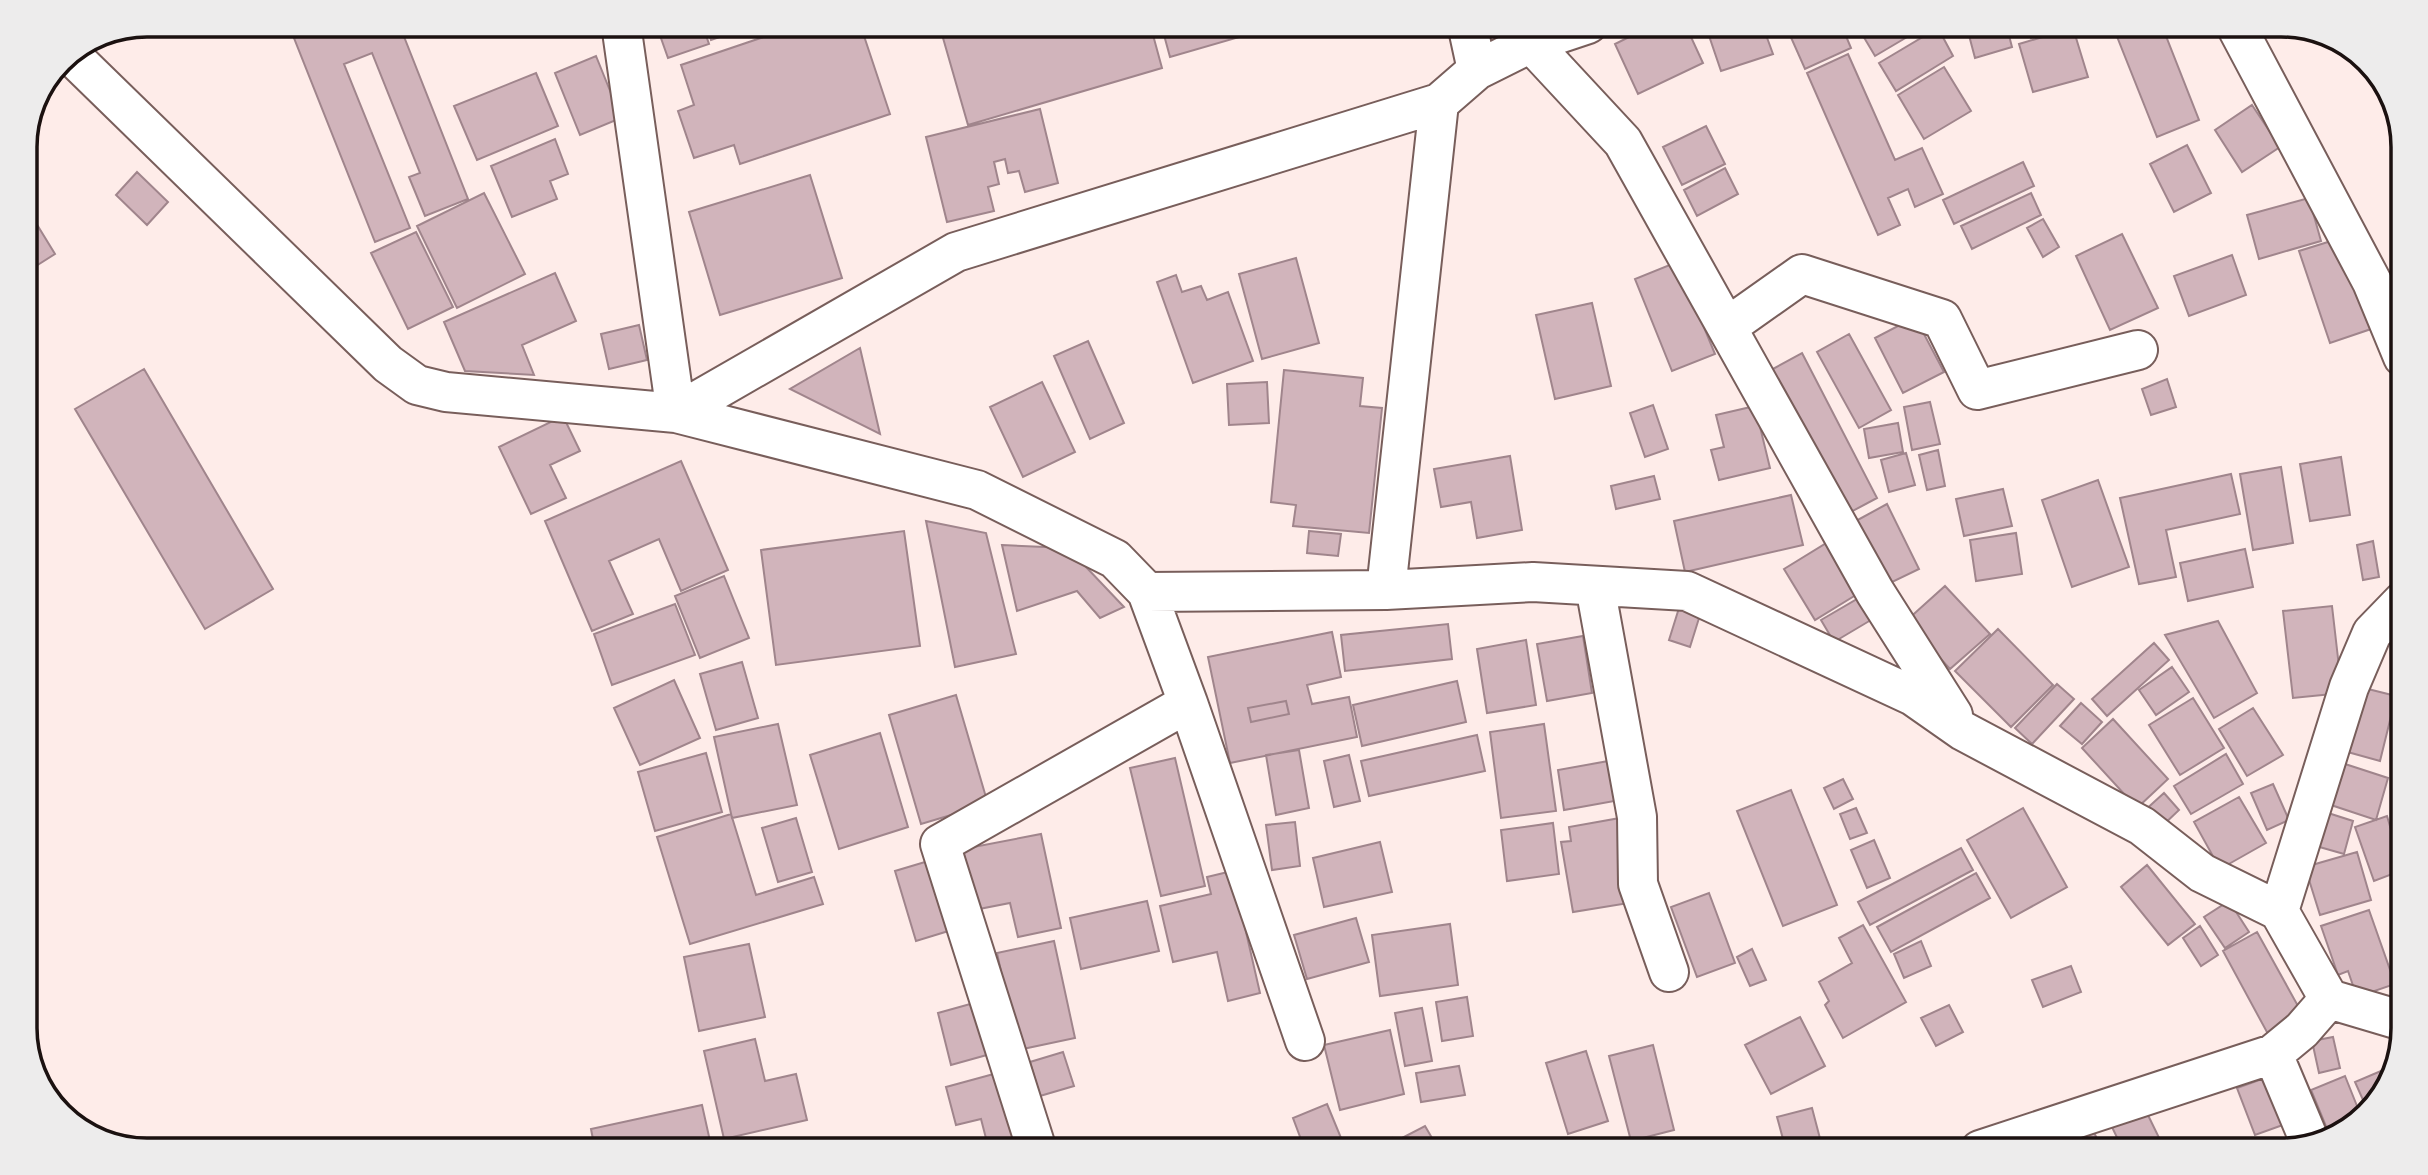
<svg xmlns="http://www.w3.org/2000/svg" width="2428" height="1175" font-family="'Libre Baskerville',serif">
<rect width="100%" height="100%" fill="#feece9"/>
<!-- building -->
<path fill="#d1b4bb" stroke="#a0858c" stroke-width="2" fill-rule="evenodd" d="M330,24H399L468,199L425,216L409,177L420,173L372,53L344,64L410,228L375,242L294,38Z
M656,24H702L709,44L668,58Z
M706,24H755V25L711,40Z
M802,24H860L890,114L740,164L734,145L694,158L678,111L694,105L681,65Z
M939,24H1150L1162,68L968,125Z
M1161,24H1284L1170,57Z
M1655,24H1685L1703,63L1638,94L1615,44Z
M1705,24H1762L1773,54L1721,71Z
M1785,24H1841L1851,48L1805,69Z
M1856,24H1929L1875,56Z
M1966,24H2006L2012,47L1975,58Z
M2027,24H2071L2031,38Z
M2112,24H2194L2166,36L2199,120L2157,137Z
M1938,28L1953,56L1896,91L1879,63Z
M2073,28L2088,77L2033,92L2019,44Z
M1848,54L1895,160L1922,148L1943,194L1915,207L1908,189L1888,198L1900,225L1878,235L1807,73Z
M596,56L621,118L580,135L555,73Z
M1944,67L1971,111L1924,139L1898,95Z
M536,73L558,126L477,160L454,106Z
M2252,105L2280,147L2242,172L2215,130Z
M1040,109L1058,183L1025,192L1019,171L1008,173L1005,159L994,162L999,184L988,187L994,211L947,222L926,137Z
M1706,126L1725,164L1682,185L1663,147Z
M555,139L568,174L550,181L557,199L512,217L491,166Z
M2187,145L2211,193L2174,212L2150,164Z
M2023,162L2034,186L1954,224L1943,200Z
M1725,168L1738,194L1697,216L1684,190Z
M137,172L168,202L147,225L116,195Z
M810,175L842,278L720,315L689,212Z
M484,193L525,274L457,308L417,226Z
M2031,193L2041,215L1972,249L1961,226Z
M2309,198L2321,241L2259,259L2247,215Z
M25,205L55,254L25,273Z
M2043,219L2059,247L2043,257L2027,228Z
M416,232L453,307L408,329L371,253Z
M2122,234L2158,308L2110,330L2076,256Z
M2344,237L2374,328L2330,343L2299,251Z
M2232,255L2246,295L2189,316L2174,276Z
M1296,258L1319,343L1262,359L1239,274Z
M1677,262L1715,354L1672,371L1635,279Z
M555,273L576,321L522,345L534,375L465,371L444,322Z
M1176,275L1182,292L1201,286L1207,300L1228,292L1253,361L1193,383L1157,282Z
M1592,303L1611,386L1555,399L1536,315Z
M1915,317L1944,372L1903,393L1875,338Z
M639,325L647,360L609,369L601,334Z
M1849,334L1891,410L1859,428L1817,352Z
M1088,341L1124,423L1090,439L1054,356Z
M860,348L880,434L790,389Z
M1802,353L1877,498L1847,514L1771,370Z
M144,369L273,589L205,629L75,409Z
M1284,370L1363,378L1360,406L1382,408L1369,533L1293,526L1296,505L1271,502Z
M2167,379L2176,407L2151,415L2142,389Z
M1042,382L1075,452L1023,477L990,407Z
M1267,382L1269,423L1229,425L1227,384Z
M1930,402L1940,444L1912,450L1904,407Z
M1653,405L1668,449L1645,457L1630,413Z
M1755,406L1770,468L1719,480L1711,450L1724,447L1716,415Z
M563,416L580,451L550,465L566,498L531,514L499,447Z
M1898,423L1903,452L1869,458L1864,429Z
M1938,450L1945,486L1927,490L1919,455Z
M1906,453L1915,485L1889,492L1881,460Z
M1510,456L1522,530L1477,538L1471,502L1441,507L1434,469Z
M2341,457L2350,515L2310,521L2300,464Z
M681,461L728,570L681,591L659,539L609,561L633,614L592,631L545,521Z
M2281,467L2293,543L2253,550L2240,474Z
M2231,474L2240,514L2166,530L2176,577L2139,584L2120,498Z
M1654,476L1660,499L1616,509L1611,486Z
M2098,480L2129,567L2072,587L2042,500Z
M2003,489L2012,526L1964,536L1956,499Z
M1791,495L1803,545L1685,572L1674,521Z
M1887,504L1919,569L1886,585L1854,522Z
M926,521L986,533L1016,654L955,667Z
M904,531L920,646L776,665L761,550Z
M1309,531L1341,534L1338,556L1307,553Z
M2016,533L2022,574L1976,581L1970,540Z
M1833,539L1864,590L1815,620L1784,569Z
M2373,541L2379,577L2363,580L2357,545Z
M1002,545L1068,548L1124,607L1100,618L1077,591L1017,611Z
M2245,549L2253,587L2188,601L2180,563Z
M724,576L749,638L700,658L675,596Z
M1945,586L1990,634L1950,669L1906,621Z
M1864,595L1876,617L1834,642L1821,620Z
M675,604L695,655L612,685L594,634Z
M2332,606L2342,693L2293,698L2283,611Z
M1679,608L1700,615L1690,647L1669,640Z
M2218,621L2257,693L2214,718L2165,635Z
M1448,624L1452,659L1345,671L1341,635Z
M1998,629L2053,685L2011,727L1955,671Z
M1332,632L1341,677L1307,685L1312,704L1349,697L1357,737L1230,763L1208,657ZM1286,701L1289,714L1251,722L1248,708Z
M1583,636L1592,693L1547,701L1537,644Z
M1526,640L1536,705L1487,713L1477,649Z
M2154,643L2169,660L2107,716L2092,699Z
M742,662L758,718L716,730L700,674Z
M2172,667L2189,692L2156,715L2139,690Z
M674,680L700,738L640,765L614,708Z
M1457,681L1466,722L1362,746L1353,705Z
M2057,684L2074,699L2032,744L2015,728Z
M2360,687L2396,696L2380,761L2344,751Z
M956,695L988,804L921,824L889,715Z
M2193,698L2224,748L2180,775L2149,725Z
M1286,701L1289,714L1251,722L1248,708Z
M2081,703L2102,722L2082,744L2060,726Z
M2253,708L2283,755L2247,776L2219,729Z
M2113,719L2168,779L2137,808L2082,748Z
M778,724L797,805L732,818L714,737Z
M1544,724L1556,811L1501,818L1490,732Z
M880,733L908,827L839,849L810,755Z
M1477,735L1485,771L1369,796L1361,761Z
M1299,750L1309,808L1276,815L1266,755Z
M706,753L722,812L655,831L638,772Z
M2226,754L2243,784L2191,814L2174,786Z
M1349,755L1360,801L1334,807L1324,761Z
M1175,758L1205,886L1161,896L1130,768Z
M1614,760L1620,800L1564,810L1558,770Z
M2342,763L2388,778L2376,820L2328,804Z
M1843,779L1853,799L1834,809L1824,788Z
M2273,784L2289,820L2267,830L2251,793Z
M1791,790L1837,905L1783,926L1737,811Z
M2164,793L2179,810L2159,829L2143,812Z
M2239,797L2266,843L2220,869L2194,822Z
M1856,808L1867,833L1850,839L1840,814Z
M2023,808L2067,887L2011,918L1967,840Z
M2325,812L2353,821L2344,854L2316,846Z
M731,814L756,895L814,877L823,904L690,944L657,837Z
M2387,816L2403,870L2374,881L2355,827Z
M796,818L812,872L778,882L762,828Z
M1620,818L1635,902L1573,912L1561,842L1571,841L1569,827Z
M1295,822L1300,866L1272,870L1266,825Z
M1553,823L1559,874L1507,881L1501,830Z
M2403,825V853L2395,828Z
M1041,834L1061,928L1018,937L1010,903L974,910L963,849Z
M1874,840L1890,878L1867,888L1851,850Z
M1380,842L1392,892L1324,907L1313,858Z
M1961,848L1973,870L1870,925L1858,902Z
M2357,852L2371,900L2320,915L2305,867Z
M935,859L955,929L916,941L895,871Z
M2147,865L2195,924L2168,945L2121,887Z
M1232,871L1260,993L1228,1001L1217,952L1173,962L1160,906L1211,894L1207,877Z
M1976,873L1990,898L1891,952L1877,927Z
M1709,893L1735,963L1697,977L1671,907Z
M1147,901L1159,951L1081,969L1070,918Z
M2229,901L2249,932L2225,948L2204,917Z
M2369,910L2395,984L2357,997L2348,971L2338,975L2321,926Z
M1356,918L1369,962L1307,979L1294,935Z
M1450,924L1458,985L1380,996L1372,935Z
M1863,925L1906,1002L1843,1038L1825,1005L1829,1001L1819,982L1852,963L1839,938Z
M2200,926L2218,955L2201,966L2183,938Z
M2257,932L2303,1015L2268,1034L2223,951Z
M1054,941L1075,1038L1018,1050L997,953Z
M1921,941L1931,966L1904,978L1894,954Z
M749,944L765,1017L699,1031L684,957Z
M1752,949L1766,980L1750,986L1737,957Z
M2071,966L2081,992L2043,1007L2032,980Z
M1467,997L1473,1036L1442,1041L1436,1002Z
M981,1001L994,1053L951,1065L938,1013Z
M1949,1005L1963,1032L1936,1046L1921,1018Z
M1422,1008L1432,1061L1405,1066L1395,1013Z
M1800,1017L1825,1066L1771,1094L1745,1045Z
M1390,1030L1404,1094L1340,1110L1324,1045Z
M2333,1037L2340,1068L2319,1073L2312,1041Z
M755,1039L765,1081L796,1074L807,1120L724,1139L704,1051Z
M1653,1045L1674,1130L1631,1141L1609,1056Z
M1586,1051L1608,1121L1568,1134L1546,1063Z
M1063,1052L1074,1086L1040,1096L1030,1062Z
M2395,1065L2391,1082L2367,1109L2355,1082Z
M1459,1066L1465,1095L1421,1102L1416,1073Z
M1001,1072L1022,1150H989L981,1119L956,1125L946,1087Z
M2276,1074L2294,1121L2255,1135L2237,1088Z
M2345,1076L2361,1116L2349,1130L2330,1136L2311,1090Z
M1327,1104L1346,1150H1305L1293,1118Z
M702,1105L712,1150H595L591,1129Z
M1812,1108L1823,1150H1786L1777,1117Z
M2145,1109L2165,1150H2123L2111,1125Z
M1425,1126L1439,1150H1408L1402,1138Z
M2093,1130L2102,1150H2046Z
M1392,1138L1398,1150H1366Z"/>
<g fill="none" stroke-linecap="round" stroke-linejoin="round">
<defs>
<path id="minor" d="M621,24L676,413L956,252L1439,103
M2235,24L2372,282L2403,357
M1531,43L1588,24
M70,54L388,364L417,385L446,392L676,413L977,490L1115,559L1147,592L1386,590L1533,582L1687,591L1913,696L1963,731L2142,826L2202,873L2279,911L2329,999L2403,1021
M1477,70L1531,43L1623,142L1875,592L1953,715
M1727,327L1802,274L1942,319L1977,390L2138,350
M1595,586L1637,817L1638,884L1669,972
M1386,590L1439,103L1477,70L1467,24
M1188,703L1305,1041
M2279,911L2349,687L2372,633L2403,601
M2273,1054L2310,1142
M1037,1150L940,844L1188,703L1147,592
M1980,1150L2273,1054L2302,1030L2329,999"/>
</defs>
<!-- minor casing -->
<use href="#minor" stroke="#785e5b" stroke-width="42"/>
<!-- minor -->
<use href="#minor" stroke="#fff" stroke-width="38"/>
</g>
<!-- crop -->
<path d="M0 0H2428V1175H0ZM147 37H2281A110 110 0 0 1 2391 147V1028A110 110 0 0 1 2281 1138H147A110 110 0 0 1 37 1028V147A110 110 0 0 1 147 37Z" fill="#edecec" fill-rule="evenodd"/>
<path fill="none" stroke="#1b1110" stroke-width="3.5" d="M147 37H2281A110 110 0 0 1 2391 147V1028A110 110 0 0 1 2281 1138H147A110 110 0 0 1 37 1028V147A110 110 0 0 1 147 37Z"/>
</svg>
